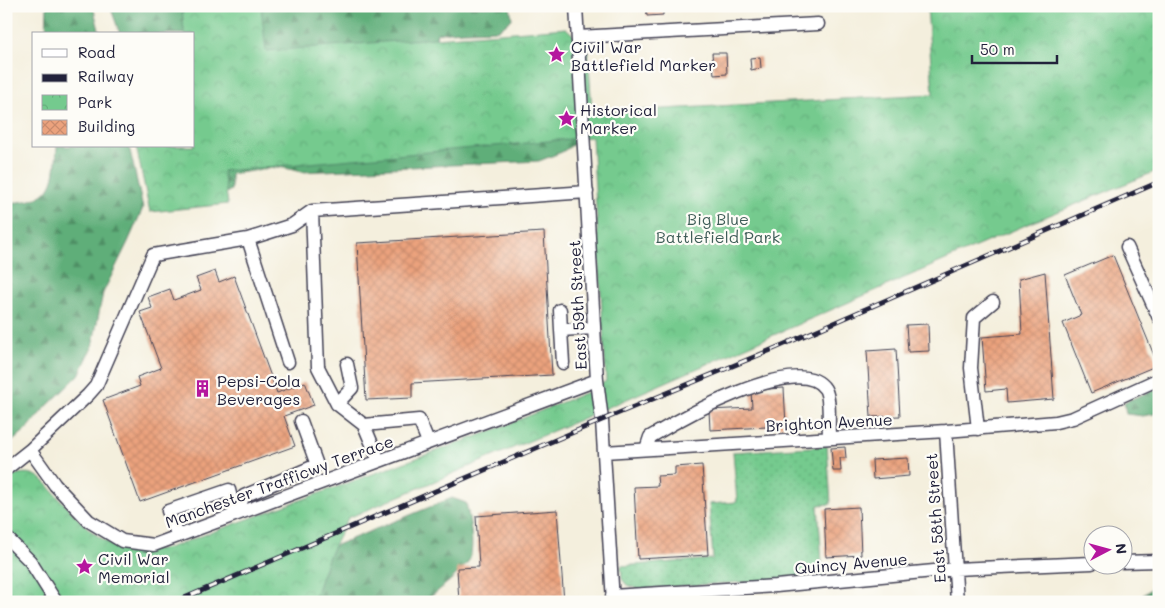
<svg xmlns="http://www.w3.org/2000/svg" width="1165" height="608" font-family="Mali,sans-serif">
<defs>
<pattern id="grass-dots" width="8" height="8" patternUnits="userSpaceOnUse" patternTransform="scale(1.25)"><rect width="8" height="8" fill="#74ca8e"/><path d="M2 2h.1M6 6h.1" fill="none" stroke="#64ad7b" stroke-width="1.8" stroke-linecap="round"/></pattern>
<pattern id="forest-firs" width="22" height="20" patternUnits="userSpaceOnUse" patternTransform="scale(1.25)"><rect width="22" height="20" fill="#5fae79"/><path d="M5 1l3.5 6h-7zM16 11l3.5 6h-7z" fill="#4e8d64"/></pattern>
<pattern id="park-crowns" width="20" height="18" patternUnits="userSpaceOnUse" patternTransform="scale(1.25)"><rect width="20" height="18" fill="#74ca8e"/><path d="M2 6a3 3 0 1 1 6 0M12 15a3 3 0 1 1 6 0" fill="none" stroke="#64ad7b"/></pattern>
<pattern id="building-cross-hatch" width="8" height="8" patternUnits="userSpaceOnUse" patternTransform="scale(1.25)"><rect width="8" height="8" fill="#eba27d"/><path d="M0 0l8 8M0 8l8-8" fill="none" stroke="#c98b6d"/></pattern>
</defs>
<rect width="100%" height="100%" fill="#fdfcf7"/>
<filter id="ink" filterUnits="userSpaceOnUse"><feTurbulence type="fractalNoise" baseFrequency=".02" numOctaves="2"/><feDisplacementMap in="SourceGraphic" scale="10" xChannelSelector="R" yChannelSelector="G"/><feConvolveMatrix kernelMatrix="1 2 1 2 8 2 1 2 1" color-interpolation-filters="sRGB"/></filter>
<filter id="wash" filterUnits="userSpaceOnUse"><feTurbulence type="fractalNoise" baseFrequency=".0096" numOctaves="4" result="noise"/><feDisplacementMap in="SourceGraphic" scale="20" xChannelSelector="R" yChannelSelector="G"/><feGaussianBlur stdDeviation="1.12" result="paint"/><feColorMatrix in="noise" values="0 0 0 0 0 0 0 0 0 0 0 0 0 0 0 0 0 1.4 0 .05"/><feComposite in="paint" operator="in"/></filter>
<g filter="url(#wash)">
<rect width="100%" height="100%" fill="#f4efdd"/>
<!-- grass -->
<path fill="url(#grass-dots)" stroke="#4b7664" d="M827,446L831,504L818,505L823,577L638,589L627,585L622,579L621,566L713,559L709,504L737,502L733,452Z"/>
<!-- forest -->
<path fill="url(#forest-firs)" stroke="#40685a" d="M47,6H93L100,34H46Z
M110,6H510L512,19L498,30L462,31L437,33L430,64L571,88L574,144L562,152L539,161L302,172L281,167L231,174V190L215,200L194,146V34H120Z
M57,146H129L143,208L128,242L103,293L92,348L79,375L43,410L28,428L6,447V203C52,201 55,188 57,146Z
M1159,388V413L1143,416L1126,414L1124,402Z
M452,498L466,503C469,517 475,544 470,558C466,569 435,593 425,602H313L329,556L334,546Z
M1159,582V602H1143L1142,596Z"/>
<!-- park -->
<path fill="url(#park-crowns)" stroke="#4b7664" d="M182,6H261L266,51L566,28L588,49L592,113L933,94L927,6H1159V170L1028,224L579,420L348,518L329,556L313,602H6V479C14,474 24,472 32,474C43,477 51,489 58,497C72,512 86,529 104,540C125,552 144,552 168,548L486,433L590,391L606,381L592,137L223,171L228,204L150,212L136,146H194V34H184Z"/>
<g id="blocks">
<!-- building -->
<path fill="url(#building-cross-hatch)" d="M646,6H663V15L647,16Z
M712,53H726L727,74L714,75Z
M760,57L761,68L751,70L750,58Z
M544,232L552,375L412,383V398L366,400L357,243Z
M1113,255L1158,365L1091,393L1063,323L1081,315L1065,275Z
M215,271L219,282L234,276L277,393L305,382L314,405L284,416L295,446L140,502L103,400L140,386L137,377L161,368L140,312L152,308L148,297L170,289L174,300L201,290L196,278Z
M1045,272L1054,399L1007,403L1006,389L986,391L982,337L1022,334L1019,279Z
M928,324L929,351L908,352L906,325Z
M896,349L900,416L871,417L867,351Z
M784,388L786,426L710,430L709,410L752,408L751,390Z
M845,447L846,458H840L841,471H833L831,448Z
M908,458L909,476L873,479L872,460Z
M702,465L708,555L638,559L634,487L658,486L657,476L675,475V467Z
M859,507L861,555L826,557L824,509Z
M557,510L564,602H459L457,568L479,567L476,516Z"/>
</g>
</g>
<g filter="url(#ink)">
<use href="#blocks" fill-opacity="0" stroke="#424153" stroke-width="1"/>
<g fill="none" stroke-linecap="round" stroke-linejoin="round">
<defs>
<path id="minor" d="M576,6L597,380L602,420L613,602
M578,37L818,24
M248,239L292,225L312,211
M1127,247L1159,318
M560,310L561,330L594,328
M561,330L563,363
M337,404L352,388L347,364
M364,425L419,420L428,442
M978,429L971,368L974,318L993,302
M946,431L957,602
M646,449L650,437C678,420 800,350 825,389C831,399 828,426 829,438
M30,450L88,395L96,386L153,255L248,239L288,362
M604,452L946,431L1056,422L1073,418L1159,379
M379,461L364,425L337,404L318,367L312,211L587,192
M6,469L30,450L55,485L89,521L122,541L154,545L597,380
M235,514L244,496L317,465L301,421
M178,536L168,511L229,490L235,514
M6,537L30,561L56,602
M1122,562L1159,561
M612,596L776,586L955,569L1092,563"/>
</defs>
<!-- minor casing -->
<use href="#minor" stroke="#424153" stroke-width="15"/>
<!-- minor -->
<use href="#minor" stroke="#fff" stroke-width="12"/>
<defs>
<path id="rail" d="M175,602L602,420L771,350L1159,182"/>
</defs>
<!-- rail casing -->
<use href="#rail" stroke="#22223b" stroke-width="5"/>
<!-- rail -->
<use href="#rail" stroke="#fdfcf7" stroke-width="3" stroke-dasharray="9" stroke-linecap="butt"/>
</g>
</g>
<!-- icons -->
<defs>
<symbol id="sight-bare" viewBox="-9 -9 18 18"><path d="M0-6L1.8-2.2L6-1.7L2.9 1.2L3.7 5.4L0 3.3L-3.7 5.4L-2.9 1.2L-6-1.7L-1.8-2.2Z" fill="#b5179e" stroke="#fdfcf7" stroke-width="2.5" paint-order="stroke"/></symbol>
<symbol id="building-bare" viewBox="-9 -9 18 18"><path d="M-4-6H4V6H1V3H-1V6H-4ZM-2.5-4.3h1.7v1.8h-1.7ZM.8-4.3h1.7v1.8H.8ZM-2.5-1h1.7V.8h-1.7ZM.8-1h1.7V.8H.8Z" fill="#b5179e" stroke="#fdfcf7" stroke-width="2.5" paint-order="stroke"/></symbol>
</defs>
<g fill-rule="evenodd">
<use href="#sight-bare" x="544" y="42" width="25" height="25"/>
<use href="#sight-bare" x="554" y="106" width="25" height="25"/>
<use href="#building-bare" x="190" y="376" width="25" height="25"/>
<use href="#sight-bare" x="72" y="554" width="25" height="25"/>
</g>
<g text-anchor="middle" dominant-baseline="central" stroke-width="4.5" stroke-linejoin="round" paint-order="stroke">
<!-- poi labels -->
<g font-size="16" fill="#22223b" stroke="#fdfcf7" text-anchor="start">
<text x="571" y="46">Civil War<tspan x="571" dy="18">Battlefield Marker</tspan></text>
<text x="580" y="109">Historical<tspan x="580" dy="18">Marker</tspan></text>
<text x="217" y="380">Pepsi-Cola<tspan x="217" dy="18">Beverages</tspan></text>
<text x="98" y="558">Civil War<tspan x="98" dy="18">Memorial</tspan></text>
</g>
<!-- park labels -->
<g font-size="16" fill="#3f5d58" stroke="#fdfcf7">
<text x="718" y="218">Big Blue<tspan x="718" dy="18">Battlefield Park</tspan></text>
</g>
<!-- street labels -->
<g font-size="16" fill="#22223b" stroke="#fdfcf7">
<text transform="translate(577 305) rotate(-93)">East 59th Street</text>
<text transform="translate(829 422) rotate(-3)">Brighton Avenue</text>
<text transform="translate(279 481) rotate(-20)">Manchester Trafficwy Terrace</text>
<text transform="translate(935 518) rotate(-94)">East 58th Street</text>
<text transform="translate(851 563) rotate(-5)">Quincy Avenue</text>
</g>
</g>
<!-- margin -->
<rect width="1165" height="608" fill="none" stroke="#fdfcf7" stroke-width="25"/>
<!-- legend -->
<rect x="32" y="32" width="162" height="115" fill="#fdfcf7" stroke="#a5a5ac"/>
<rect x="42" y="49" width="25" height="8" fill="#ffffff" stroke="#a5a5ac"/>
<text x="78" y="58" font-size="15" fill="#22223b">Road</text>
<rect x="42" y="74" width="25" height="8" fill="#22223b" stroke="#a5a5ac"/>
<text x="78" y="82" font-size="15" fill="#22223b">Railway</text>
<rect x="42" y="95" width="25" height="15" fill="url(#park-crowns)" stroke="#a5a5ac"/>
<text x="78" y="108" font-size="15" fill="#22223b">Park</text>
<rect x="42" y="120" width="25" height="15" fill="url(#building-cross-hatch)" stroke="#a5a5ac"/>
<text x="78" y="132" font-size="15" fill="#22223b">Building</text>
<!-- north arrow -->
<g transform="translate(1108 550) rotate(84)"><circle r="24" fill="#fdfcf7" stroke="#a5a5ac"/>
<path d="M0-4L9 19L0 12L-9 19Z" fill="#b5179e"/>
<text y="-8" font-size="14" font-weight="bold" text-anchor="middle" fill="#22223b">N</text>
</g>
<!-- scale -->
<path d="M972 55v8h85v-8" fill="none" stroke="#22223b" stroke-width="2.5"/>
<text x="980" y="55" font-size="15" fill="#22223b" stroke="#fdfcf7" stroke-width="4" paint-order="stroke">50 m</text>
</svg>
